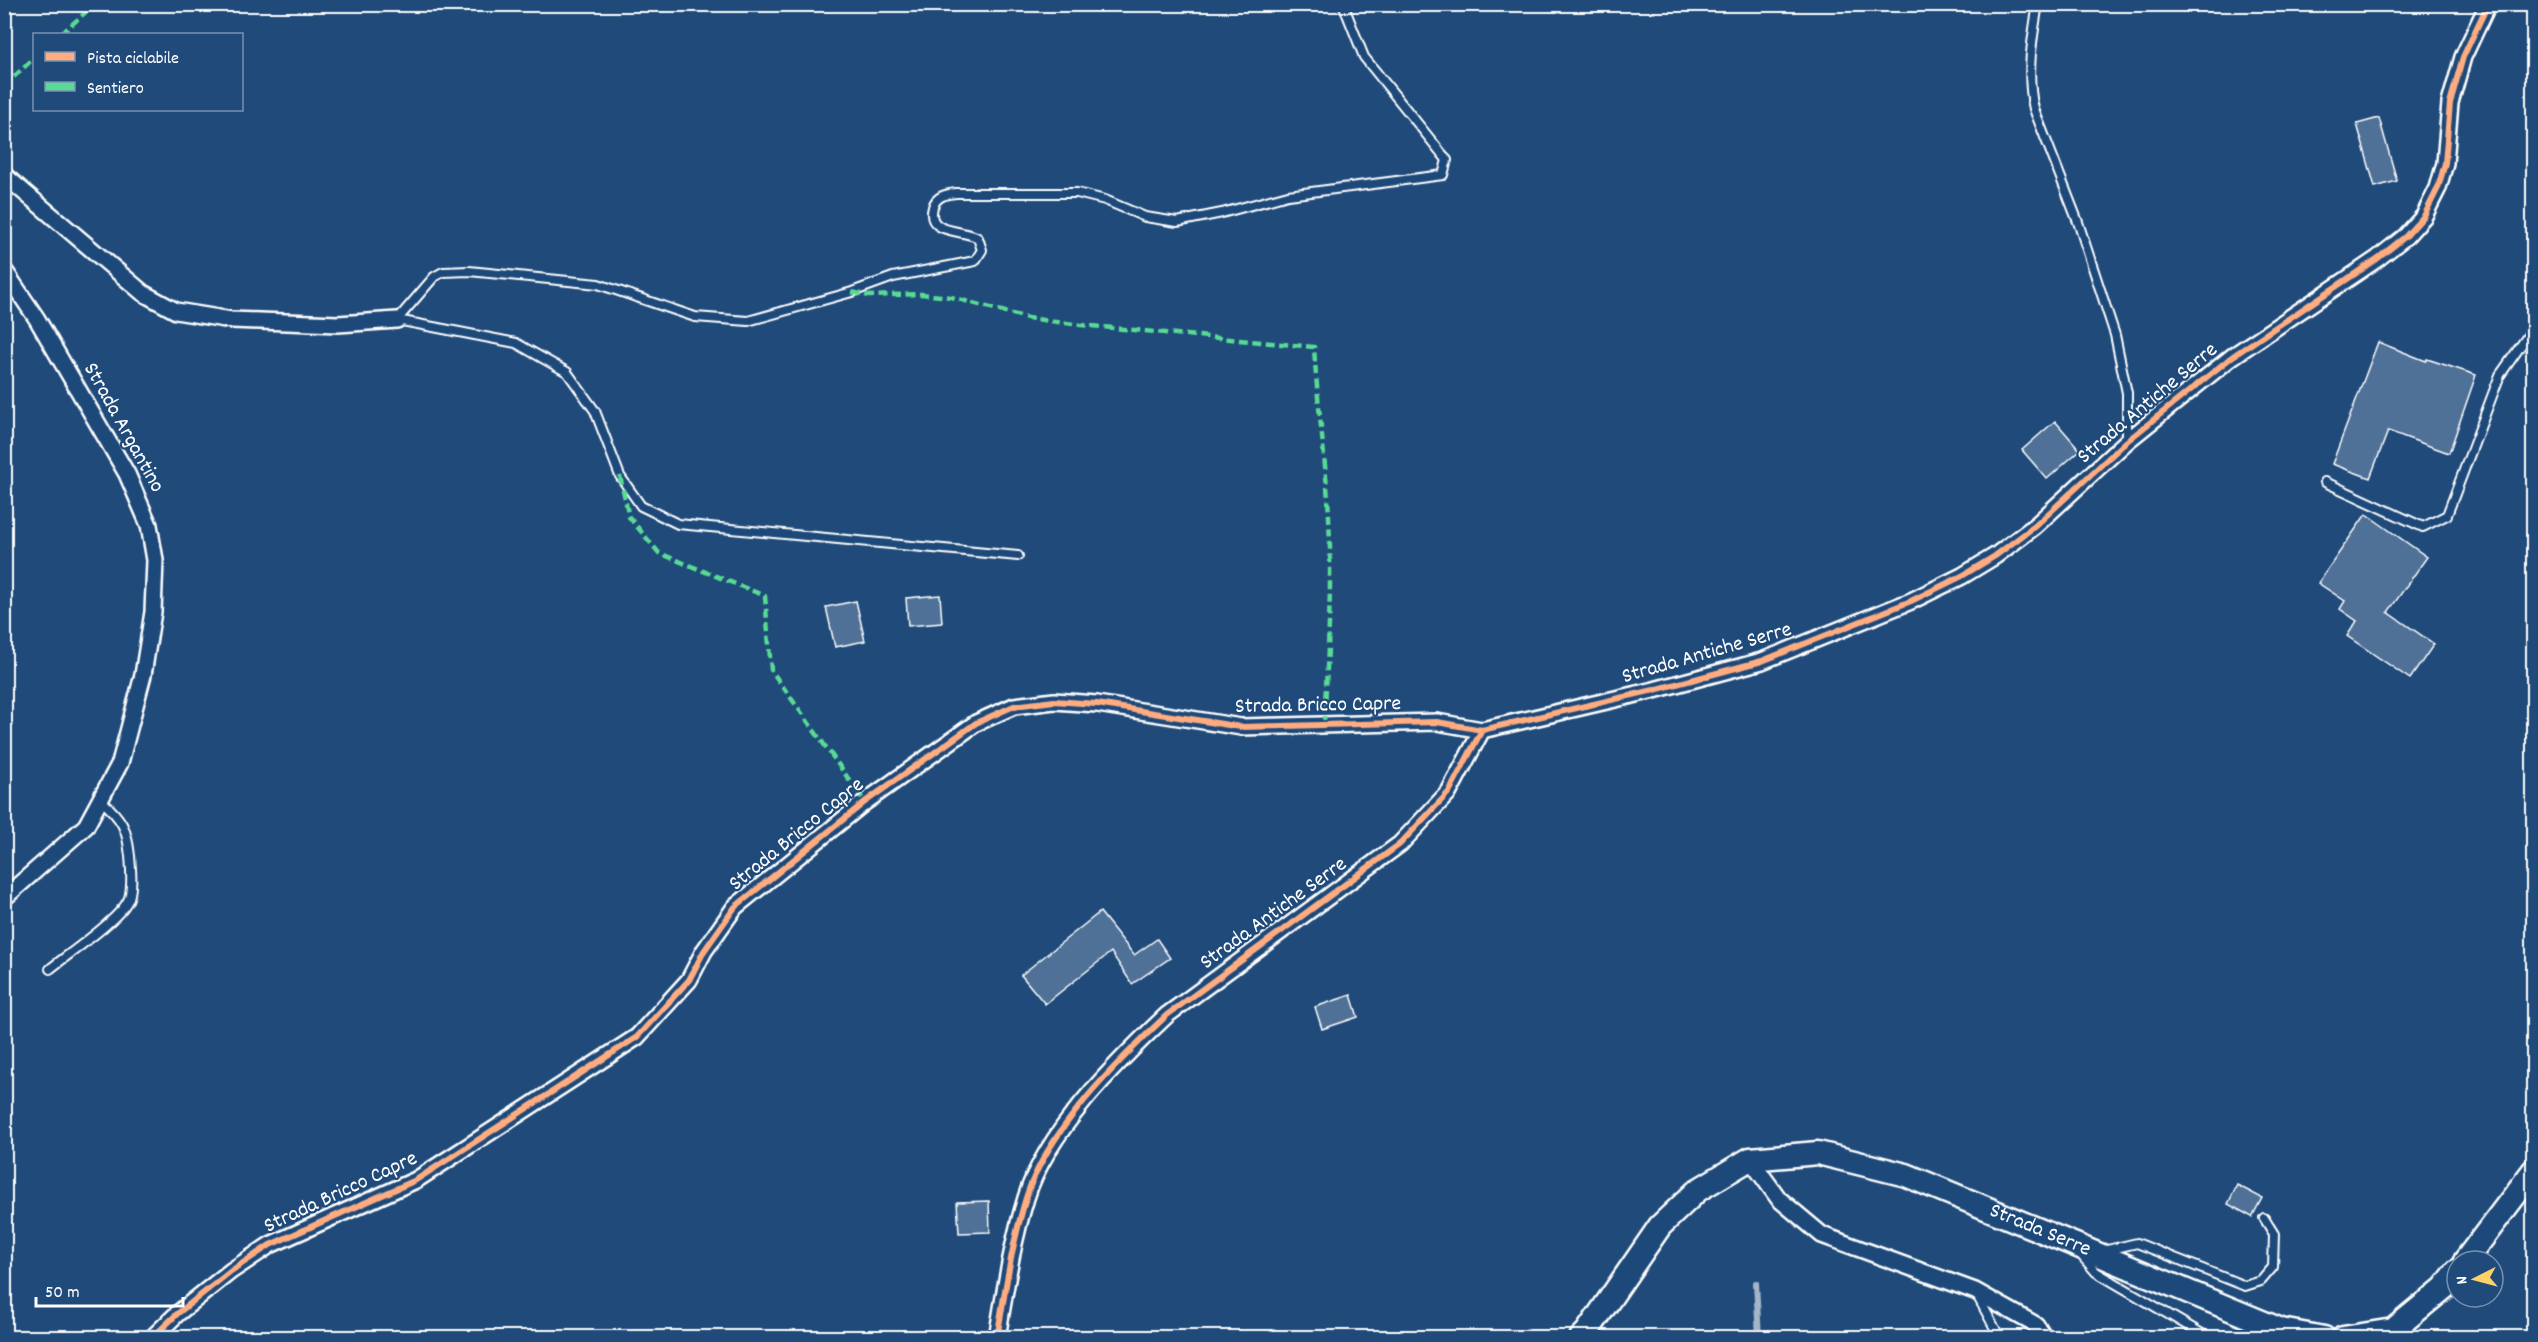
<svg xmlns="http://www.w3.org/2000/svg" width="2538" height="1342" font-family="Dekko,sans-serif">
<rect width="100%" height="100%" fill="#1f4a7a"/>
<filter id="ink" filterUnits="userSpaceOnUse"><feTurbulence type="fractalNoise" baseFrequency=".0167" numOctaves="2"/><feDisplacementMap in="SourceGraphic" scale="12" xChannelSelector="R" yChannelSelector="G"/><feConvolveMatrix kernelMatrix="1 2 1 2 8 2 1 2 1" color-interpolation-filters="sRGB"/></filter>
<g filter="url(#ink)">
<g fill="none" stroke-linecap="round" stroke-linejoin="round">
<!-- stream -->
<path stroke="#a3b5c8" stroke-width="6" d="M1756,1283L1759,1338"/>
</g>
<!-- building -->
<path fill="#507197" stroke="#fff" stroke-width="1.5" d="M2379,118L2397,181L2375,187L2357,124Z
M2378,342L2426,361L2427,359L2476,375L2449,453L2388,431L2370,478L2332,464Z
M2055,421L2080,450L2047,479L2022,450Z
M2366,514L2427,557L2388,612L2434,644L2410,679L2347,636L2357,621L2340,609L2345,601L2318,583Z
M940,595L942,623L908,626L906,598Z
M856,601L865,641L835,647L826,607Z
M1100,912L1134,955L1157,939L1170,958L1132,984L1111,952L1045,1004L1021,975Z
M1351,995L1358,1017L1322,1029L1315,1007Z
M2237,1185L2262,1198L2252,1217L2228,1204Z
M989,1201L990,1232L959,1233L957,1202Z"/>
<g fill="none" stroke-linecap="round" stroke-linejoin="round">
<defs>
<path id="service" d="M2038,4C2032,39 2026,74 2034,109L2078,222L2115,335L2127,393V440
M2325,482L2423,527L2447,515L2500,375L2534,327
M1018,556L678,524L641,506L620,476L595,411L567,372L516,343L397,320L434,277L443,272L469,271L598,284L695,317L748,321L852,292L893,277L975,261L982,250L978,238C964,229 925,235 933,207C936,196 946,194 956,193H1077L1105,200L1145,217L1177,222L1222,213L1288,195L1443,175L1447,160L1364,57L1343,4
M50,969C68,954 122,918 129,898C133,885 131,869 130,856C127,828 122,819 101,800
M2103,1251L2137,1243L2245,1286L2261,1281L2273,1267L2274,1234L2264,1218
M2082,1256L2096,1272L2209,1338
M1977,1295L2000,1338"/>
<path id="minor" d="M4,175L143,293L176,311L231,320L338,324L397,320
M4,270L37,319L127,474L149,525L155,560L153,612L143,675L120,763L86,826L4,898
M1750,1159L1779,1199L1822,1235L1975,1291L2036,1325L2044,1338
M152,1338L177,1314L231,1271L270,1245L416,1180L637,1037L689,980L704,951L735,907L865,802L976,723L1014,706L1054,701L1097,704L1241,727L1437,722L1482,730L1654,690L1762,661L1911,601L1962,576L1995,556L2035,526L2127,441L2233,356L2377,259L2406,236L2424,216L2438,188L2445,163L2450,103L2463,57L2488,4
M997,1338C1005,1291 1012,1243 1026,1198C1046,1132 1117,1062 1167,1015L1400,844L1449,792L1482,730"/>
<g id="secondary">
<path d="M2465,1261L2534,1170"/>
<path id="s1" d="M1581,1338L1587,1332L1660,1226L1698,1190L1750,1159L1818,1153L1906,1175L2281,1330L2324,1338"/>
<path d="M2343,1338L2393,1330L2444,1288L2457,1271"/>
</g>
</defs>
<!-- service casing -->
<use href="#service" stroke="#fff" stroke-width="12"/>
<!-- minor casing -->
<use href="#minor" stroke="#fff" stroke-width="20"/>
<!-- secondary casing -->
<use href="#secondary" stroke="#fff" stroke-width="27"/>
<!-- service -->
<use href="#service" stroke="#1f4a7a" stroke-width="8"/>
<!-- minor -->
<use href="#minor" stroke="#1f4a7a" stroke-width="15"/>
<!-- secondary -->
<use href="#secondary" stroke="#1f4a7a" stroke-width="22"/>
<!-- quiet -->
<path stroke="#5adb95" stroke-width="4.5" stroke-dasharray="9 4.5" stroke-linecap="butt" d="M61,34L95,4
M4,86L34,58
M852,292L869,296L921,294L951,297L1027,318L1081,325L1314,347C1317,398 1324,448 1328,499C1333,574 1328,649 1324,724
M620,476L629,517L659,553L765,596L771,670L865,802"/>
<defs>
<path id="cycleway" d="M152,1338L177,1314L231,1271L270,1245L416,1180L637,1037L689,980L704,951L735,907L865,802L976,723L1014,706L1054,701L1097,704L1241,727L1437,722L1482,730L1654,690L1762,661L1911,601L1962,576L1995,556L2035,526L2127,441L2233,356L2377,259L2406,236L2424,216L2438,188L2445,163L2450,103L2463,57L2488,4
M997,1338C1005,1291 1012,1243 1026,1198C1046,1132 1117,1062 1167,1015L1400,844L1449,792L1482,730"/>
</defs>
<!-- cycleway casing -->
<use href="#cycleway" stroke="#1f4a7a" stroke-width="10"/>
<!-- cycleway -->
<use href="#cycleway" stroke="#ffac80" stroke-width="6"/>
</g>
</g>
<g text-anchor="middle" dominant-baseline="central" stroke-width="4.5" stroke-linejoin="round" paint-order="stroke">
<!-- street labels -->
<g font-size="22" fill="#fff" stroke="#1f4a7a">
<text transform="translate(2148 404) rotate(-40)">Strada Antiche Serre</text>
<text transform="translate(123 428) rotate(61)">Strada Argantino</text>
<text transform="translate(1707 654) rotate(-16)">Strada Antiche Serre</text>
<text transform="translate(1318 706) rotate(-1)">Strada Bricco Capre</text>
<text transform="translate(797 835) rotate(-39)">Strada Bricco Capre</text>
<text transform="translate(1274 914) rotate(-36)">Strada Antiche Serre</text>
<text transform="translate(341 1193) rotate(-25)">Strada Bricco Capre</text>
<text stroke="none"><textPath href="#s1" startOffset="554">Strada Serre</textPath></text>
</g>
</g>
<!-- margin -->
<rect width="2538" height="1342" fill="none" stroke="#1f4a7a" stroke-width="24"/>
<rect x="12" y="12" width="2514" height="1318" fill="none" stroke="#fff" stroke-width="2" filter="url(#ink)"/>
<!-- legend -->
<rect x="33" y="33" width="210" height="78" fill="#1f4a7a" stroke="#7992af" stroke-width="1.5"/>
<rect x="45" y="52" width="30" height="9" fill="#ffac80" stroke="#7992af" stroke-width="1.5"/>
<text x="87" y="63" font-size="18" fill="#ffffff">Pista ciclabile</text>
<rect x="45" y="82" width="30" height="9" fill="#5adb95" stroke="#7992af" stroke-width="1.5"/>
<text x="87" y="93" font-size="18" fill="#ffffff">Sentiero</text>
<!-- north arrow -->
<g transform="translate(2475 1279) rotate(264)"><circle r="28" fill="#1f4a7a" stroke="#7992af" stroke-width="1.5"/>
<path d="M0-4.5L10 22L0 15L-10 22Z" fill="#ffd166"/>
<text y="-9" font-size="16" font-weight="bold" text-anchor="middle" fill="#ffffff">N</text>
</g>
<!-- scale -->
<path d="M36 1297v9h147v-9" fill="none" stroke="#ffffff" stroke-width="3"/>
<text x="45" y="1297" font-size="18" fill="#ffffff" stroke="#1f4a7a" stroke-width="4.5" paint-order="stroke">50 m</text>
</svg>
